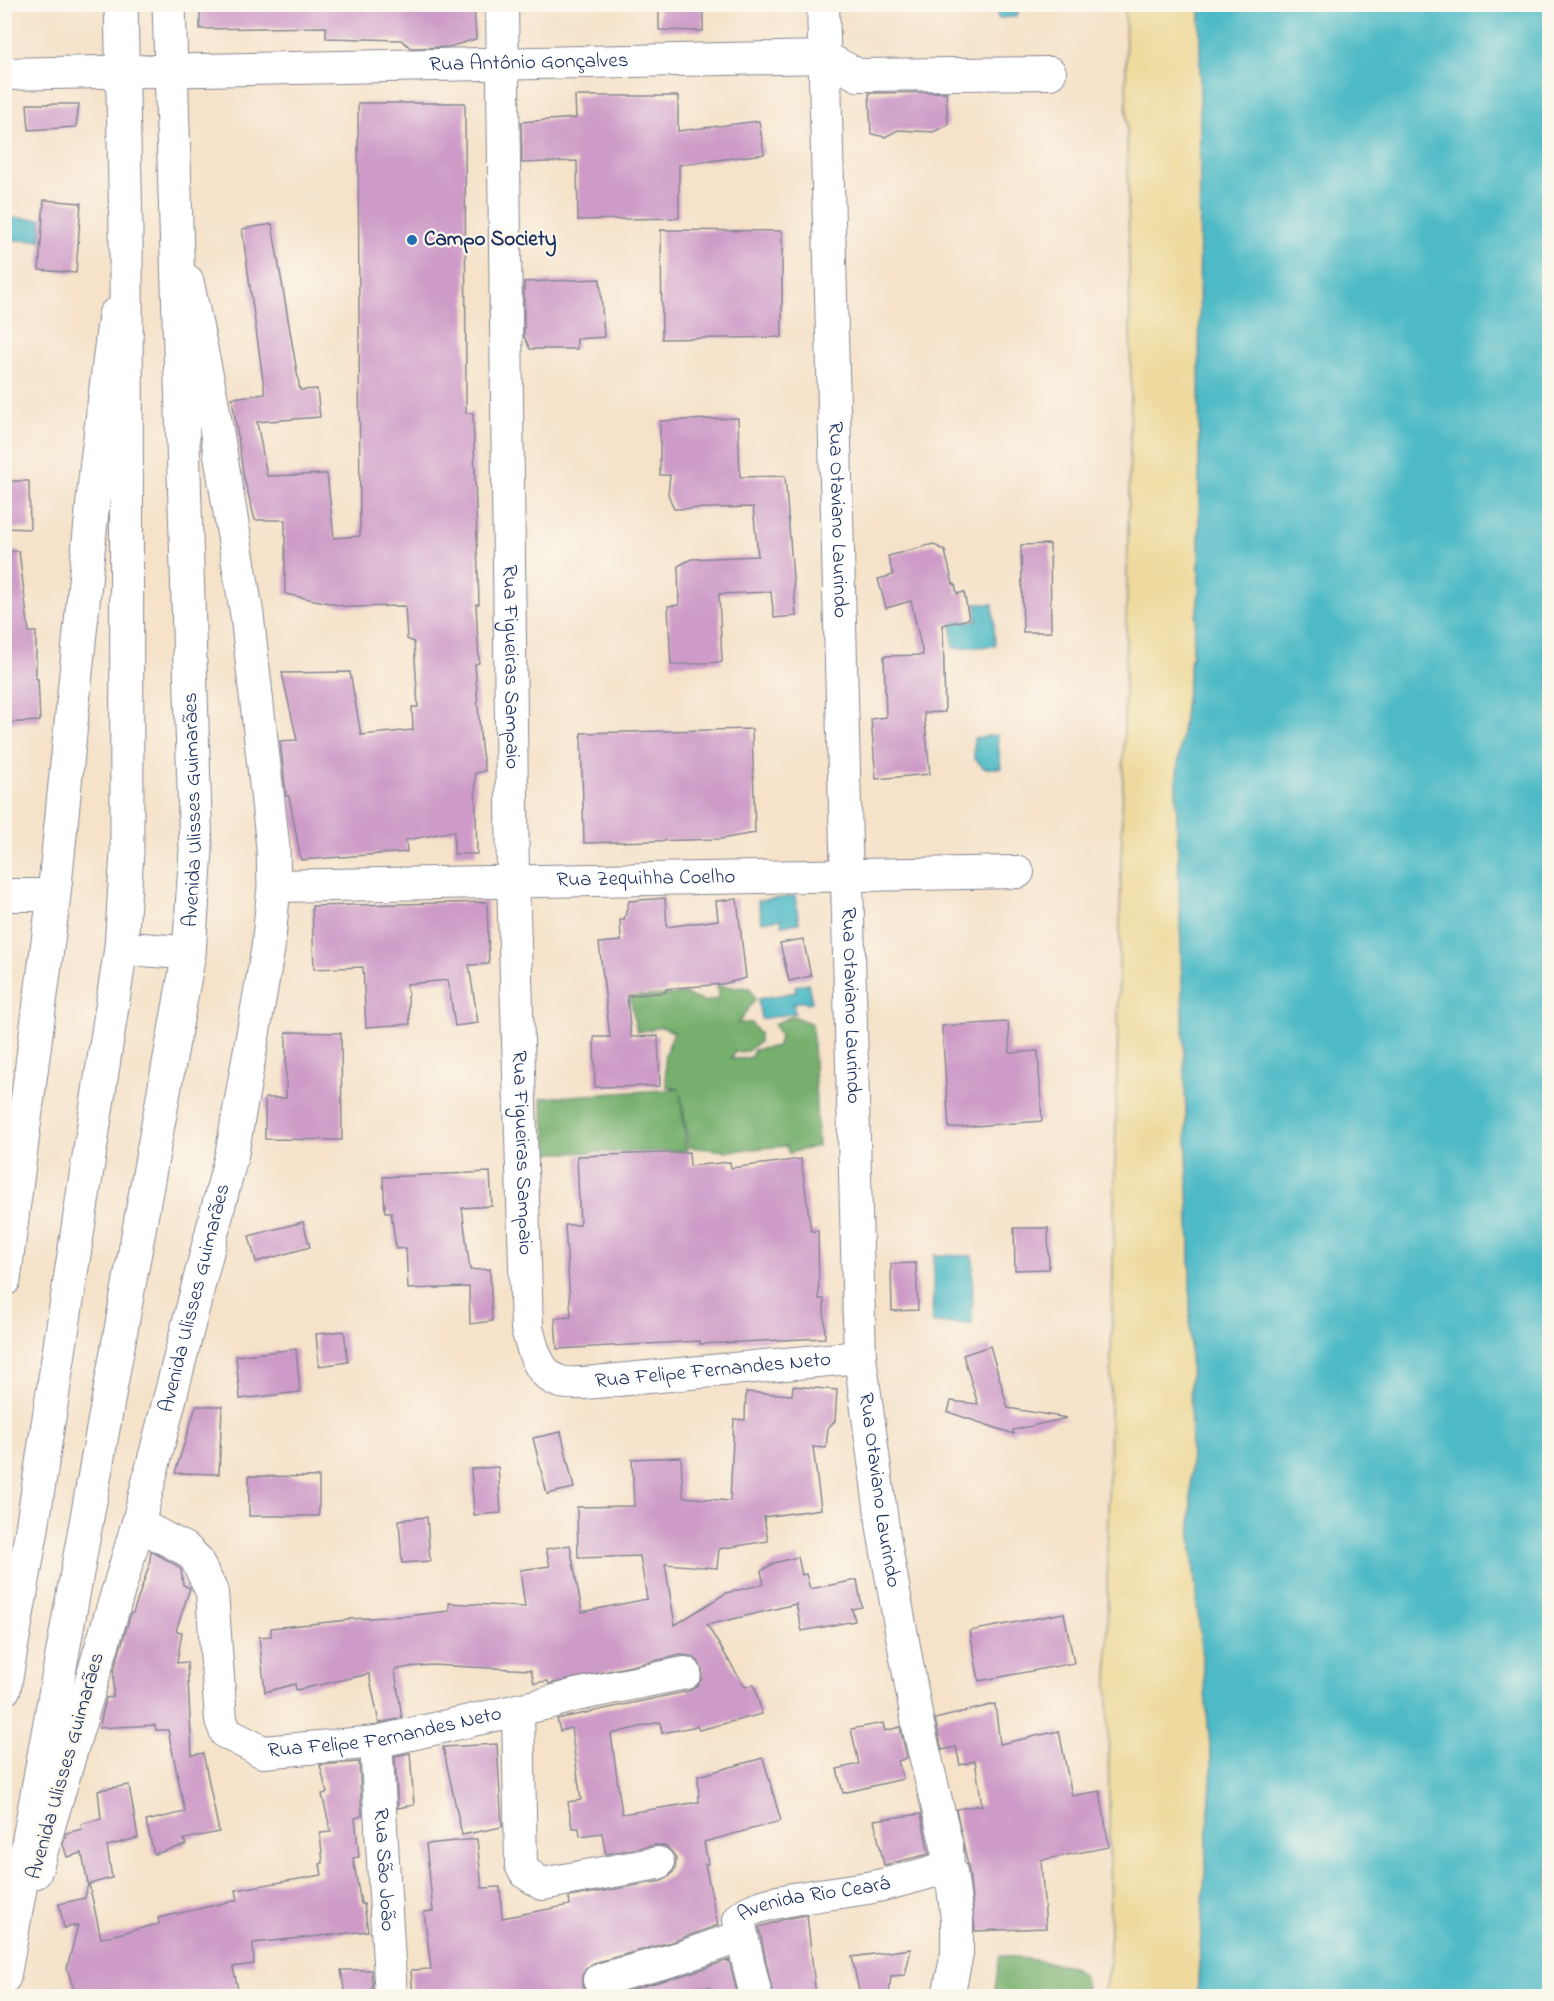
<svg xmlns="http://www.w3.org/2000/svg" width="1554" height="2001" font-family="'Indie Flower',sans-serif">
<rect width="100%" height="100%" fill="#fbf7ec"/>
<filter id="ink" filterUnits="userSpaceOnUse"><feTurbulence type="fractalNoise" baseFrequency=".0167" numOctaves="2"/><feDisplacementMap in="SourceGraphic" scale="12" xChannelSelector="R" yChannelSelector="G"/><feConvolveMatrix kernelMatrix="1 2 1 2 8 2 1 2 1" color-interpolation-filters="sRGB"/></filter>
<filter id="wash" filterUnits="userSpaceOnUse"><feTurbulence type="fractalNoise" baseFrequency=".008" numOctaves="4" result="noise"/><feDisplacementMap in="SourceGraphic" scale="24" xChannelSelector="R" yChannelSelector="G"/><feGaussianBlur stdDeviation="1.35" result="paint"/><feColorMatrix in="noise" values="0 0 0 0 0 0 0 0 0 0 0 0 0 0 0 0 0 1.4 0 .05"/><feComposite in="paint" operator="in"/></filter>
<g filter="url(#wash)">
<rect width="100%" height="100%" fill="#f5e2c9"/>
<!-- forest -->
<path fill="#77b06e" stroke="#497066" stroke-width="1.5" d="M717,986L750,988L755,1000L738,1023H751L759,1033V1042L747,1051L735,1052L731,1058L737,1059L751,1057L754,1050L778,1046L780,1036L774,1024L793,1016L812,1024L818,1146L789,1153L786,1146L728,1151L689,1147L680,1092L687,1151L549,1153L541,1098L680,1089L667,1087L664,1057L674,1032L661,1027L637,1032L630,997L684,994L704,1002L719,998Z
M1000,1955L1071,1966L1084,1977L1086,1988L1084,1996H994Z"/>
<!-- sand -->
<path fill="#eeda9e" stroke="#84847e" stroke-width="1.5" d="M1200,4L1199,594L1176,783L1190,1247L1191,1536L1212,1768L1197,1996H1103L1110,1961L1107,1557L1131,386L1125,5Z"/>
<!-- water -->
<path fill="#4dbac6" stroke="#347492" stroke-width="1.5" d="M997,5H1019L1018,14L1014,17L998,18Z
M1200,5H1549V1996H1197L1212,1768L1191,1536L1190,1247L1176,783L1199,594Z
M6,218L41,219V240H6Z
M976,604H993L995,646L953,648L952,622L977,621Z
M997,735L1001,768H984L974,758V738Z
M795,896L799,923L782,925L781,919L762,922L758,901Z
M808,983L812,1002L807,1003L805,1001L793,1003L795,1013L761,1019L758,999L796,992L795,986Z
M934,1255L973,1256L972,1324L932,1323Z"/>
<g id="blocks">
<!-- building -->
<path fill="#ce9bc8" d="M200,4H474L476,39L449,47L411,48L401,40L326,38V27L200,29Z
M659,4H703V31L659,30Z
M946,92L948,125L933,132L898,130L885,137L871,134L869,93Z
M575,96H678V131L759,121L764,154L679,165V218L578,220L577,161L522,163L521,122L576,118Z
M358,103H465L466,413H473L479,604H476L479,663L475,664L481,747L485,771L475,773L477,854H454V831L406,840L407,852L301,860L289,796H286V794L280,741L297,740L282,673L350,672L361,735L413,730L412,707H418L414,642L407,639L405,606L348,607L285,594V520H255L244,478L232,398L265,394L242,229L272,224L300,390L317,389L320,417L257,422L267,476L327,474L334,538L360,536Z
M27,104H79L76,127L29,130Z
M44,200L81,203L76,273L39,270Z
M661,230L782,231V337L662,339Z
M600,279L604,337L577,339V349H530L524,336V282Z
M738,418L740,477L785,476L796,616L774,618L771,592L719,594L722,662L671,665L668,606L679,605L678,566L691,559L758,556L753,507L674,509L668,494L670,475H660V421Z
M4,481H29L30,529L4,528Z
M933,544L945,551L953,584H955L957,594L964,592L969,619L943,625L945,712L924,713L930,774L876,779L871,719L886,717L884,656L923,655L911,601L886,608L878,579L893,575L888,556Z
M1050,544L1051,632H1023L1021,545Z
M19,551L29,632H36V679H38L40,721L4,723V552Z
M752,729L755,833L720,839L584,843L581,733Z
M665,898L667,927L718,920L716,901L737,899L746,978L723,984L666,989V992L627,996L631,1037L658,1036L660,1086L595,1087L594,1037H610L599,943L621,941L620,920H624L629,901Z
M487,902L489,964L469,965L478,1023L455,1026L448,980L407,984L410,1024L366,1027L363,967L314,969L312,906Z
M803,939L811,976L789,981L780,943Z
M1008,1022L1010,1053L1038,1051L1042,1121L949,1128L942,1026Z
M286,1032L341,1033L342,1140L265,1139V1098H286Z
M689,1152L690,1166L730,1162L731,1168L801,1159L811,1231H818L819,1299H824L825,1338L700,1344V1341L557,1349L555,1318L571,1317L565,1225H580L577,1156Z
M490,1172L492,1206L462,1208L470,1270L490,1269L492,1321L470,1324L469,1287L408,1289L406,1248L396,1249L391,1212H385L383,1177Z
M303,1222L310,1247L256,1262L249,1236Z
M1014,1228H1048L1049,1269L1015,1270Z
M916,1263L918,1310L892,1311L891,1264Z
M344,1331L348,1362L319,1366L316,1334Z
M990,1346L1008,1408L1067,1418L1013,1430L1014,1434L948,1412L951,1401L978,1404L963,1355Z
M296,1349L300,1392L240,1399L236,1356Z
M793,1386L837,1390L835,1421L828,1428L826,1448L813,1447L821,1509L764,1517L768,1541L719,1549L717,1568L665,1564L675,1625L726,1593L764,1584L761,1571L774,1563L798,1557L802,1575L806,1574L810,1589L857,1580L862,1607L852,1609L855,1621L802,1631L796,1604L707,1625L745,1687L754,1684L762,1714L699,1730L697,1726L662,1733L660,1722L611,1734L622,1814L699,1802L698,1776L763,1758L781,1821L704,1842L708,1864H705L718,1925L671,1942L594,1963L586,1968L582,1976V1985L586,1992L593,1996H413L411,1970L431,1969L424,1912L433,1911L426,1844L477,1839L482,1888L500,1887L502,1918L570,1905L569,1897L661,1881L670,1876L675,1869L676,1859L672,1852L665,1846L655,1845L606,1854L602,1833L580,1836L579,1828H572L568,1802L581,1800L571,1728L560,1731L557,1719L689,1691L696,1687L702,1679V1669L698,1661L691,1656L681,1655L549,1684L548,1681L534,1683L531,1670L431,1665L409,1667L395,1670L402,1718L379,1723L369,1674L296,1690L295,1684L265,1692L259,1637L271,1636V1628L349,1620V1619L407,1616L449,1611V1603L525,1607L520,1570L550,1566L546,1549L570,1545L582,1612L647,1599L640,1556L578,1558L577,1507L634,1506L632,1459L681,1457L683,1497L730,1501L734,1419L745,1420L746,1392L792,1395Z
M196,1406H222L219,1474L175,1473Z
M561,1432L574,1488L547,1494L533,1438Z
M498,1467L501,1513L474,1515L471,1469Z
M249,1476L319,1477V1516H249Z
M427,1517L430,1561L402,1563L399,1520Z
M151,1551L176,1565L181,1570L183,1585L190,1588L176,1631L182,1632L177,1663L187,1662L192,1755L203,1753L219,1832L184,1839L186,1845L154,1854L146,1821L185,1812L168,1730H156L155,1725L99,1728L106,1698L113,1697L114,1670L131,1613H133L149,1566Z
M1064,1613L1074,1663L979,1681L970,1631Z
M995,1704L1000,1744L1059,1731L1072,1796L1100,1791L1109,1847L1041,1860L1046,1928L975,1931L969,1870L956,1809L982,1805L975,1761L960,1765L956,1747L942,1750L935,1719Z
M883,1723L885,1731L900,1727L907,1758L898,1761L903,1779L843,1793L837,1769L859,1764L851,1729Z
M497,1744L502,1827L462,1835L443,1747Z
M410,1753L414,1805L398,1808L395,1756Z
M359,1762L362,1816L355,1818L359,1857L353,1858L361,1904H364L368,1931L253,1943L254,1964L233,1967L238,1989L203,1996H76L67,1968L78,1925L64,1928L59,1904L85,1898L88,1884L82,1853L67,1857L63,1844L66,1833L82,1829L81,1824L101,1819L98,1790L129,1785L138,1838L107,1846L112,1878L89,1884L101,1938L159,1924L158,1918L238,1900L236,1890L322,1875L320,1864L323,1863L320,1833L331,1832L322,1794L327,1793L320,1765Z
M921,1814L929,1854L884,1865L874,1820Z
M807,1915L816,1996H773L759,1927L785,1919Z
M911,1949L905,1975L891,1976L889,1996H860L852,1957Z
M729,1960L738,1996H711L709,1987L674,1996H607L681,1976Z
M341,1970H371L373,1996H345Z"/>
</g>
</g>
<g filter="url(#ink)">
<use href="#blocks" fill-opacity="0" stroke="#888894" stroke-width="1.5"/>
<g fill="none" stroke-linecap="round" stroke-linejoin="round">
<defs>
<g id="street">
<path id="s1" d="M502,4L513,881L527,1328C532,1347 538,1376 561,1382C568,1384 578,1383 585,1383L860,1357"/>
<path id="s2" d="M823,4L860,1357L884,1536L919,1730L947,1846L948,1867L951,1872L957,1919V1954L948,1996"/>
<path id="s3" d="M4,74L824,57L858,75L1050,73"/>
<path id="s4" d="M274,886L1018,872"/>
<path d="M4,895H54"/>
<path id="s5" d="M138,1524L187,1550L196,1559L212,1592L221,1720L226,1733L263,1752L376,1742L544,1704L576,1695L685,1673"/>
<path d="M518,1710L521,1865L526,1873L542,1884L658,1863"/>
<path id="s6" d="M376,1742L391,1996"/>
<path d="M742,1936L756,1996"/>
<path id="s7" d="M599,1980L676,1959L742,1936L739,1920C751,1898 850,1893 877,1886C901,1881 925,1874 948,1867"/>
</g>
<g id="secondary">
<path d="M4,1280L54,895L97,461L115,315"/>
<path id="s8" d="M35,1872L138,1524L232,1153L268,949L274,886L273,847L247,615L211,397L187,281"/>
</g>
<g id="primary">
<path d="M121,948L189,953"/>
<path d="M4,1689L31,1535L121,948L127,852L126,230L121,4"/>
<path id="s9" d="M4,1977L189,953L196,850L169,4"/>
</g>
</defs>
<!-- street casing -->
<use href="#street" stroke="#888894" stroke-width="34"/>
<!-- secondary casing -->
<use href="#secondary" stroke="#888894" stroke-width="35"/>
<!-- primary casing -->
<use href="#primary" stroke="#888894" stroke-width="35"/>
<!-- street -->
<use href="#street" stroke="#fff" stroke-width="32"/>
<!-- secondary -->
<use href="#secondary" stroke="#fff" stroke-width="33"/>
<!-- primary -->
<use href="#primary" stroke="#fff" stroke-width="33"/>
</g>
</g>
<!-- markers -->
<circle fill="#1f6fb2" stroke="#fbf7ec" stroke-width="2" cx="412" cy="240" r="6"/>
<g text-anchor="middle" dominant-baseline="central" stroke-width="4.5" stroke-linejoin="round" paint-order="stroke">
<!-- street labels -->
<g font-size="21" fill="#1b2f5e" stroke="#fbf7ec">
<text stroke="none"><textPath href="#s3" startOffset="525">Rua Antônio Gonçalves</textPath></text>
<text stroke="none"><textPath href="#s2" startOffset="516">Rua Otaviano Laurindo</textPath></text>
<text stroke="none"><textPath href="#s1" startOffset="663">Rua Figueiras Sampaio</textPath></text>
<text stroke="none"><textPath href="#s9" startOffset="1184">Avenida Ulisses Guimarães</textPath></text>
<text stroke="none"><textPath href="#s4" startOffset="372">Rua Zequihha Coelho</textPath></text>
<text stroke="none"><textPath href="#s2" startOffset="1002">Rua Otaviano Laurindo</textPath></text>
<text stroke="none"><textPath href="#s1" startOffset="1149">Rua Figueiras Sampaio</textPath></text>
<text stroke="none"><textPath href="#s8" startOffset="596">Avenida Ulisses Guimarães</textPath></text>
<text stroke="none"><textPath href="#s1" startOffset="1544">Rua Felipe Fernandes Neto</textPath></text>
<text stroke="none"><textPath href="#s2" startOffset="1488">Rua Otaviano Laurindo</textPath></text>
<text stroke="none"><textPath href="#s5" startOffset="412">Rua Felipe Fernandes Neto</textPath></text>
<text transform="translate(66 1766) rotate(-74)">Avenida Ulisses Guimarães</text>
<text stroke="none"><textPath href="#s6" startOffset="128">Rua São João</textPath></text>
<text stroke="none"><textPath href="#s7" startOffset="246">Avenida Rio Ceará</textPath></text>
</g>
<!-- poi labels -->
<g font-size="21" font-weight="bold" fill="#1b2f5e" stroke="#fbf7ec" text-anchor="start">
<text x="424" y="240">Campo Society</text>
</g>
</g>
<!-- margin -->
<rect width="1554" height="2001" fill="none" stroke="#fbf7ec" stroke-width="24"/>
</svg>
